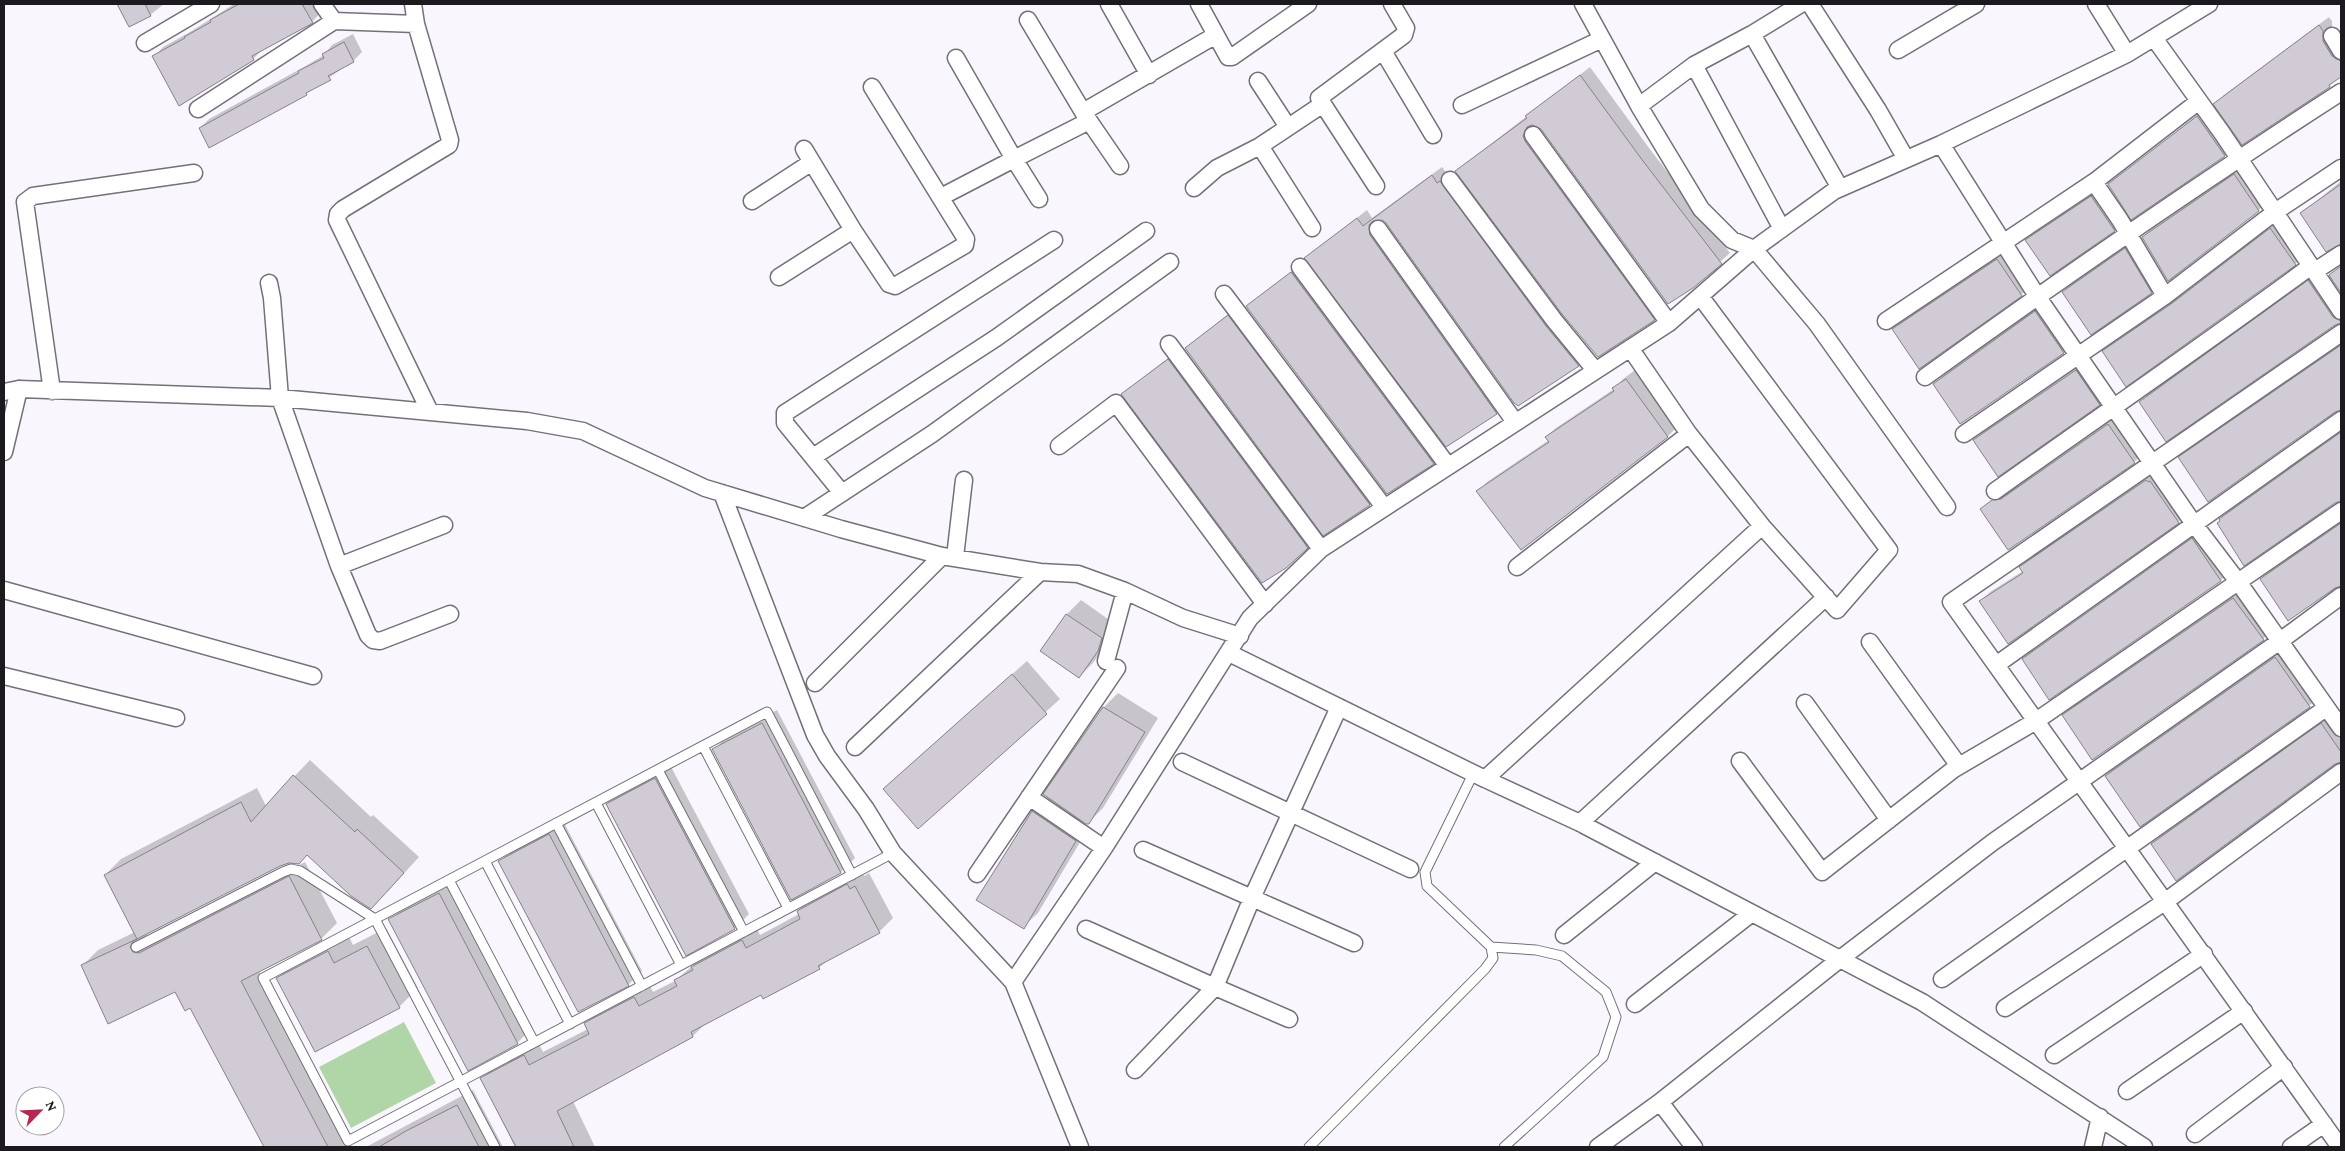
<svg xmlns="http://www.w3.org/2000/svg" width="2345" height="1151" font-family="'Crimson Pro',serif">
<rect width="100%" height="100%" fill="#f9f7fd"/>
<!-- green -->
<path fill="#b0d5a6" d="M404,1022L436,1083L351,1128L319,1067Z"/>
<!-- shadow -->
<path fill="#0003" d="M123,4H164L150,15L130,25L120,7Z
M234,4H316L321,12L312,22L263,49L253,59L154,57L163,47L190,32Z
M2329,17L2332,21V31L2341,47V76L2329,86L2215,104L2224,95Z
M353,34L362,52L353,61L306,94L210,146L200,128L209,119L304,67L324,55L332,45Z
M1590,67L1652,152L1730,253L1692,287L1542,128L1533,125L1534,131L1663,310L1654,319L1456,171Z
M2206,108L2233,146L2225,155L2132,218L2109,184Z
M2243,166L2267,201L2259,210L2143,237L2152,228Z
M1442,167L1587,356L1578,365L1382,218L1378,219L1379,225L1505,403L1496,413L1306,258L1367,210L1372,218Z
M2341,181V243L2302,213Z
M2101,188L2123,221L2114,230L2027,240L2036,231Z
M2280,220L2304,255L2295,264L2104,352L2113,342L2182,295Z
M2135,240L2160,283L2151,292H2063L2072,283Z
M2006,251L2030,286L2021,295L1893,329L1903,320Z
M1301,264L1442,454L1433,463L1247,306Z
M2318,272L2341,307V323L2335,324L2140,402L2150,393Z
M2045,302L2073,343L2063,352L1935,384L1944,375Z
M1237,307L1378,495L1369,504L1186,348Z
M2341,343V410L2180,458L2189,448Z
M1177,351L1316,538L1285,567L1122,394Z
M2085,361L2108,395L2099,404L1975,440L1984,431Z
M1635,370L1677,427L1667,437L1478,491L1487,482L1549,440L1546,437L1556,428L1614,389L1623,379Z
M2117,415L2143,453L2134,462L1982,509L2003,492L2011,490Z
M2341,431V500L2221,520L2230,510Z
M2156,471L2187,513L2178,522L1981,601L1990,592L2023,571L2021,567L2030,558Z
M2341,521V584L2288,619L2261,579L2271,570Z
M2202,530L2230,571L2221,580L2050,698L2023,659L2033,650Z
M2242,590L2272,630L2263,639L2064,715L2073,706Z
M1081,600L1115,624L1112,635L1093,663L1079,677L1042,651L1067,614Z
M2285,648L2318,697L2309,706L2106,776L2115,767Z
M1027,661L1060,699L919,827L899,775Z
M1118,693L1158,718L1103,808L1089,822L1083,823L1089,827L1038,913L1023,927L1033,812L1048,796L1045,794L1104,707Z
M777,710L855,858L841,872L791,898L714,750L728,735Z
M2331,715L2341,730V762L2335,763L2152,844L2162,835Z
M310,760L371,817L373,815L419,857L387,892L307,854L280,865L146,934L149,937H156L305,862L337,923L321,939L259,971L352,1147H265L191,1006L175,990L82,966L98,950L135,932L105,875L121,859L257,788L266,806Z
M670,765L749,914L735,928L686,954L608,805L622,790Z
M563,821L642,971L628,985L500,861L514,847Z
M862,871L864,876L869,873L893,918L879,932L828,959L819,968L761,993L707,1022L693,1036L573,1101L595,1147H515L481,1079L495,1065L538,1042L543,1052L588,1029L585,1024L600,1010L649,984L653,992L675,981L707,953L756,927L760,935L799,914L798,911L812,897Z
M453,880L531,1029L517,1043L390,920L404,906Z
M386,928L418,988L399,1007L278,978L297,959L347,933L353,945Z
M473,1090L503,1147H366Z"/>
<!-- building -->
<path fill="#d1cbd5" stroke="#87818a" d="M117,4H145L151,16L129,27Z
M239,4H302L313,23L252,56L254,60L179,106L152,56L185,38L184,37L211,22L210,20Z
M2319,25L2323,31V41L2332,56L2341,61V77L2329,85L2330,87L2242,145L2213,104Z
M344,42L354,62L328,76L331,80L306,93L307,95L209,148L199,128L299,73L298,71L324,58L322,54Z
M1580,75L1643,161L1722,264L1693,288L1668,304L1541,129L1532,125L1527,127L1523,136L1525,141L1655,320L1598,357L1562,314L1455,171L1527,118L1525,116Z
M2197,116L2225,156L2131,220L2108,184Z
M2234,174L2259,211L2168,281L2142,237Z
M1432,175L1437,183L1440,181L1546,326L1579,366L1518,406L1514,403L1386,223L1382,220L1373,221L1369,225L1370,235L1497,414L1446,447L1304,258L1357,218L1363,226Z
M2341,184V244L2326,252L2300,213Z
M2091,196L2115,231L2050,276L2025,240Z
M2270,228L2296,265L2126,387L2102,351L2171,304Z
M2125,248L2152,293L2091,335L2062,292Z
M1997,259L2022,296L1919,369L1892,329Z
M2341,266V293L2329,275Z
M1291,272L1434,464L1387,494L1246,306Z
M2308,280L2333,317L2341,321V323L2335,325L2166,442L2139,402Z
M2035,311L2064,353L1960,424L1933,384Z
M1228,315L1370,505L1323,536L1185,348Z
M2341,345V410L2335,412L2208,502L2178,457Z
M1168,359L1308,548L1286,568L1262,583L1121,394Z
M2076,370L2100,405L1998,477L1973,440Z
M1626,379L1668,437L1521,550L1476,491L1549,442L1545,437L1614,391L1612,388Z
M2108,424L2135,463L2008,550L1980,509L1992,500L2001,499Z
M2341,432V501L2335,503L2244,566L2217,523L2220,521L2219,519Z
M2146,480L2148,482L2150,481L2179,523L2008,644L1979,601L2023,573L2019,567Z
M2341,523V586L2335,588L2288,621L2260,579Z
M2192,538L2221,581L2049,700L2022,659Z
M2233,598L2264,640L2092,760L2062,715Z
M1066,614L1102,638L1098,651L1079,678L1040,651Z
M2275,657L2310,707L2140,827L2105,776Z
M1012,674L1047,714L918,829L883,789Z
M1103,707L1145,732L1089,824H1086L1043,794Z
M762,723L841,873L791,900L712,749Z
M2321,723L2341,752V762L2335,764L2176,881L2151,844Z
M293,775L355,832L357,829L404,873L371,909L351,896L307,855L299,864L289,863L280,866L133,941L130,947L133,952L139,953L289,876L322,940L241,981L328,1147H264L190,1008L185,1011L175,992L108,1024L81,965L137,939L104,875L241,802L251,822Z
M655,778L735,929L686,956L606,804Z
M1032,811L1076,841L1024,929L976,900Z
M549,834L629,986L578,1012L498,861Z
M847,884L850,889L855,886L880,933L818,966L820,969L763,999L761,995L691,1032L693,1037L557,1111L574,1147H516L480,1078L524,1055L529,1065L589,1034L584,1023L634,997L639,1006L677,986L674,980L693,970L691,967L742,940L746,948L800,919L797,911Z
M439,893L518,1044L468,1071L388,919Z
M367,946L400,1008L315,1052L276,978L328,951L334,963Z
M457,1105L479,1147H379L406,1131Z"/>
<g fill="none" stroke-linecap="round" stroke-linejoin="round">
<defs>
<path id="service" d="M703,746L788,908
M658,770L744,932
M596,803L681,965
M556,823L642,986
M485,861L570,1024
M852,875L767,712L263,978L348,1141L893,853
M449,880L534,1042
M136,947L283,872L291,869L300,871L375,919L495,1147
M1491,947L1536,950L1562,956L1606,992L1616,1017L1603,1057L1504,1147
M1309,1147L1485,969L1493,958L1491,947L1427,886L1425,872L1473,774"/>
<path id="minor" d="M322,4L334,21L416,24
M413,4L416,24L450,140L449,145L343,209L338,214L337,220L430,412
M1109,4L1149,75
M1199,4L1228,57H1232L1308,4
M1583,4L1639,106L1701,209L1732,240L1754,249L1817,324L1947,507
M1801,4L1752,34L1840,188
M1810,4L1878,110L1906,159
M2096,4L2127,54
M1028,20L1083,112L1216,35
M1752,34L1694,65L1782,229
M2332,36L2341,51
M2154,38L2222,133L2341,311
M145,43L211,4
M1898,50L1976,4
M1383,51L1433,135
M1258,81L1288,127
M1462,105L1602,39
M1639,106L1694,65
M198,109L334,21
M1083,112L1120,166
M1533,135L1669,323
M1941,144L2037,296L2194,524L2239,583L2341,728
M804,149L853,230L889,284L895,286L965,245L966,239L872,87
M1450,180L1554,320L1595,370
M1376,186L1319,98L1404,35L1406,28L1392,4
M1194,188L1217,168L1260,146
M941,197L1014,159L956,58
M1039,199L1014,159L1089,121
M752,201L812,162
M1312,228L1260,146L1323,104
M1378,229L1515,422
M1300,267L1448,466
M2315,271L2341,254
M779,277L853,230
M1224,294L1384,507
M2165,296L2120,220L2094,182L2199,101
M1886,321L2094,182
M1169,344L1321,549
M1630,348L1689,434L1762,526L1837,610L1889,550L1700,296
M1925,377C2062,278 2200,183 2341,92
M52,391L25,202L33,196L194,173
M4,392L19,389L280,398L272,298L269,283
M1964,434L2165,296L2275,212L2341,168
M1059,446L1116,403L1265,604
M4,452L19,389
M813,457L996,338L1146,231
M1995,491C2100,416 2207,343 2311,266
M722,493L815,735L827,756L866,809L893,853L1013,982L1080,1147
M842,493L785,423V413L1054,240
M804,518L932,434L1170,262
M955,557L964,480
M339,566L444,525
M1517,567L1689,434
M4,590L313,676
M450,614L380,641L373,640L368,635L339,566L280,398L527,421L583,431L705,488L841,529L942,556L1040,572L1078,574L1125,591L1183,618L1240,636
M1870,642L1959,766
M1229,653L1485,779L1580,823L1922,1002L2144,1147
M1106,661L1125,591
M1996,665L2341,420
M4,676L176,718
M815,683L942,556
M1805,703L1889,820
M855,747L1040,572
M1740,761L1822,872L1954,769L2036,721L2341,511
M1182,762L1410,869
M1485,779L1762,526
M1029,797L1104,848
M1580,823L1826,597
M1143,850L1252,898L1339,707
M977,874L1117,668
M1086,929L1215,987L1252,898L1354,943
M1564,935L1655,862
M1942,979L2326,708
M1013,982L1104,848L1250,618L1321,549L1669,323L1754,249L1834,191L1941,144L2127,54L2209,4
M1635,1004L1752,913
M2005,1008L2166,901L2341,772
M2054,1055L2204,954
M1135,1070L1215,987L1289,1019
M2127,1091L2244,1011
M1660,1102L1694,1147
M2195,1134L2284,1067
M1598,1147L1660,1102L1840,959L1993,842L2280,641L2341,596
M2093,1147L2100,1117
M2291,1147L2324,1124
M2340,1147L1951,602L2341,333"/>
</defs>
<!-- service casing -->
<use href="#service" stroke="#737079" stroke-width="11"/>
<!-- minor casing -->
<use href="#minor" stroke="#737079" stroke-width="19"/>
<!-- service -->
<use href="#service" stroke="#fff" stroke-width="9"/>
<!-- minor -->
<use href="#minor" stroke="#fff" stroke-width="16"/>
</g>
<!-- border -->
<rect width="2345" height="1151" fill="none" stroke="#1c1a1e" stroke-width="10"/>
<!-- north arrow -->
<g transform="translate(40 1111) rotate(66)"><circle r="24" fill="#ffffff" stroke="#a4a3a5"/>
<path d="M0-4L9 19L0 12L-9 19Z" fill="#b72650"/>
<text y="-8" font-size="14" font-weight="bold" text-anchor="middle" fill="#1c1a1e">N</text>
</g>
</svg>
